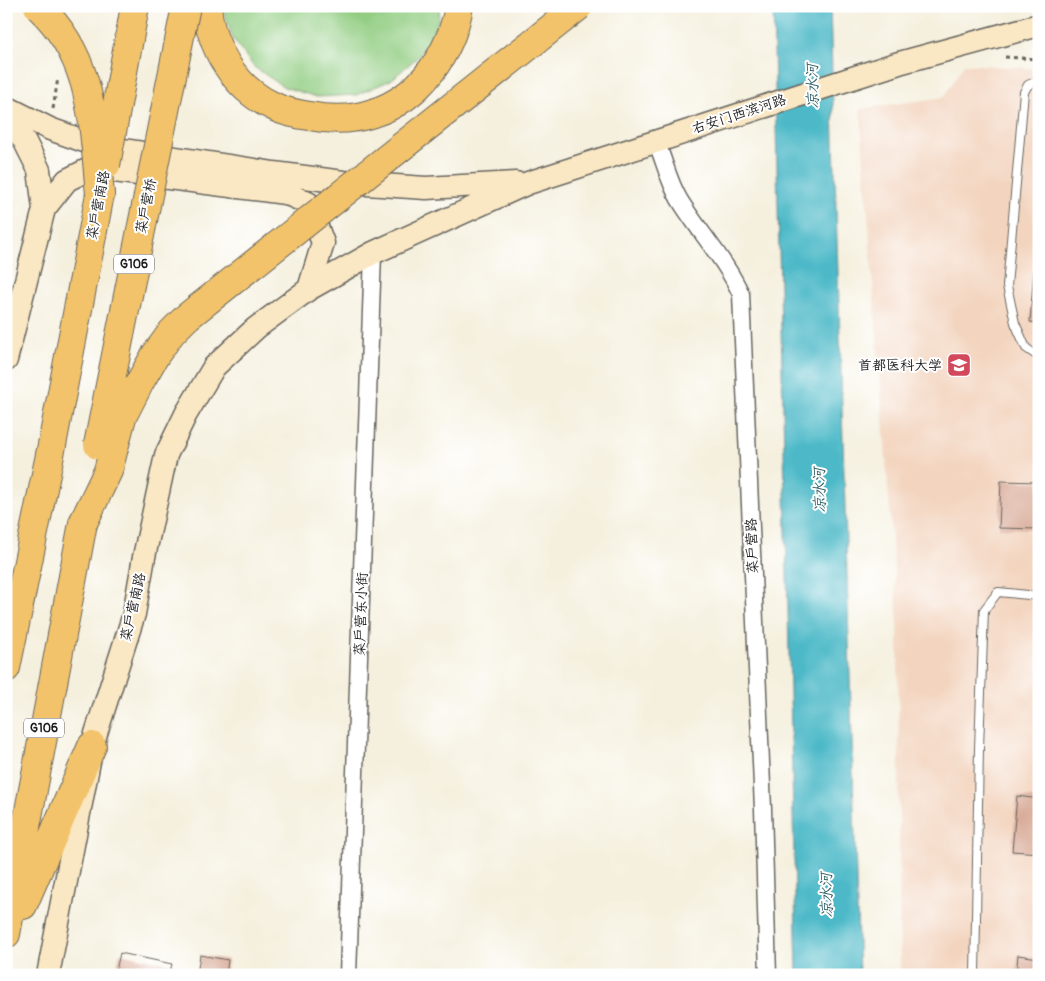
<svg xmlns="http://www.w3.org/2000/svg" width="1045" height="981" font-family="Pangolin,'LXGW WenKai TC',sans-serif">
<rect width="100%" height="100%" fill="#fff"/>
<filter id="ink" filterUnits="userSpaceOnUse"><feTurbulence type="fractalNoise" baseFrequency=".02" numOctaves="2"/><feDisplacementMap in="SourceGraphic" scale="10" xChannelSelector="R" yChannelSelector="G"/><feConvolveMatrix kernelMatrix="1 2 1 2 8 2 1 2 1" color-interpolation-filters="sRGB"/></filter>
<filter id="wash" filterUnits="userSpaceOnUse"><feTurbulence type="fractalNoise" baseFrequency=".0096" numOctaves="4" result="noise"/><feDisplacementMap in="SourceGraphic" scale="20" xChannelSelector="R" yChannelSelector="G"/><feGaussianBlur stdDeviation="1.12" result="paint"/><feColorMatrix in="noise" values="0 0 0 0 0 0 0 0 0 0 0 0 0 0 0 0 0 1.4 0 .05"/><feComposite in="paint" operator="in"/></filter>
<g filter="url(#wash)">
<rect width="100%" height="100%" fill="#f5f0de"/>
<!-- built -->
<path fill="#f3d4be" d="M964,64L1039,69V975H900L898,622L860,109L944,97Z"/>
<!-- green -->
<path fill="#92cd82" stroke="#57744f" d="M222,6H440L438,21L420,55L391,80L356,95L317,97L284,87L254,67L233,39Z"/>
<!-- water -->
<path fill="#4db9c8" stroke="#346a72" d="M773,6H830L859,975H797Z"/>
<g id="blocks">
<!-- building -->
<path fill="#d8aa97" d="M1034,268H1039V323L1030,322Z
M1001,481L1039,482V529L999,528Z
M1017,796L1039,799V853L1012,851Z
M120,953L172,964L169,975H115Z
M200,955L228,960L226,975H197Z
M1018,955L1039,958V975H1016Z"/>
</g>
</g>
<g filter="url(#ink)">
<use href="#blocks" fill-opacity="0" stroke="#686660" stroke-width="1"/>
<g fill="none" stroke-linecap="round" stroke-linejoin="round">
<defs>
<path id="lane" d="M1039,80L1028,85L1024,92L1007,286L1015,323L1026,348L1039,357
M975,975L979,748L984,610L998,592L1039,596"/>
<path id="street" d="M656,141C664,160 669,182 679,199C699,232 725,259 741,294L763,809L768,975
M348,975L373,253"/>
<path id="secondary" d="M6,107L50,129L98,146L274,173L351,183L426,188L516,183
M6,116L24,140L39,170L44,209L6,360
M44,209L67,180L91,168L285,193L308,203L323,243L309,289
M48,975L92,746L134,614L144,557L166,455L186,414L214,367L256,328L309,289L373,253L528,183L899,63L1039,25"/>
<path id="highway" d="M207,6C210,47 235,89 273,106C284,112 297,114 309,116C330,120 353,120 373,113C420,98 451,53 459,6
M6,668L52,445L100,194
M23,905L92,746
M6,934L83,523"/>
</defs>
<!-- lane casing -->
<use href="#lane" stroke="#686660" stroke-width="10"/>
<!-- street casing -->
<use href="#street" stroke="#686660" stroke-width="19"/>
<!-- secondary casing -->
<use href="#secondary" stroke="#686660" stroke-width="25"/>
<!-- highway casing -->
<use href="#highway" stroke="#686660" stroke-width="30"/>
<!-- path -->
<path stroke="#686660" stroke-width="3" stroke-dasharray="4 4" stroke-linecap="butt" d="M1005,57L1039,59
M53,109L58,78"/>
<!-- lane -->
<use href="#lane" stroke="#fff" stroke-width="8"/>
<!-- street -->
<use href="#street" stroke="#fff" stroke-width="16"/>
<!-- secondary -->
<use href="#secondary" stroke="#fae7c3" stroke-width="22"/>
<!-- highway -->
<use href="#highway" stroke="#f2c36a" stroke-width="28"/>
<defs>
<path id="highway-bridge" d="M38,6C94,58 93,124 100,194
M106,165L135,6
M98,445L186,6
M83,523L108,471L122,417L141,380L156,354L172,332L187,317L579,6"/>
</defs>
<!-- highway-bridge casing -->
<use href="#highway-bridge" stroke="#686660" stroke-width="30" stroke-linecap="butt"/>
<!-- highway-bridge -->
<use href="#highway-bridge" stroke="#f2c36a" stroke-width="28"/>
</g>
</g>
<!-- icons -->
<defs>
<symbol id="university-square" viewBox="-11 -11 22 22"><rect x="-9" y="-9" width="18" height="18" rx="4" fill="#d1495b" stroke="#fff"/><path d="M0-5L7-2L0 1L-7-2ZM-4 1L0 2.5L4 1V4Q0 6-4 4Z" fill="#fff"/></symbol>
</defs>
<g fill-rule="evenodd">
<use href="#university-square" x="945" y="351" width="28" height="28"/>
</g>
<g text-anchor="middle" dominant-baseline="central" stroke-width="4" stroke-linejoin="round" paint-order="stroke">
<!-- shield labels -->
<g fill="#fff" stroke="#606060" stroke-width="1">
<rect x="114" y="254.5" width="40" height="19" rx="4"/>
<rect x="24" y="718.5" width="40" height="19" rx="4"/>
</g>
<g font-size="12" font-weight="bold" fill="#1c1c1c">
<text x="134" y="264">G106</text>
<text x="44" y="728">G106</text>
</g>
<!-- street labels -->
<g font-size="14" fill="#1c1c1c" stroke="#fff">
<text transform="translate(739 114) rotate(-18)">右安门西滨河路</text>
<text transform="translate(98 205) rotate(-79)">菜户营南路</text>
<text transform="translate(146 206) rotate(-79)">菜户营桥</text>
<text transform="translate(752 546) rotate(-92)">菜户营路</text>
<text transform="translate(133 607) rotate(-77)">菜户营南路</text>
<text transform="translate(361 614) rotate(-88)">菜户营东小街</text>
</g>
<!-- poi labels -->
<g font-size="14" fill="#1c1c1c" stroke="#fff" text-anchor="end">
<text x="942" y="365">首都医科大学</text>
</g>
<!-- water labels -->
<g font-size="15" font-style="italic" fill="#326369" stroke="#fff">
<text transform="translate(813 86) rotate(-91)">凉水河</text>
<text transform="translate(820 490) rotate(-91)">凉水河</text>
<text transform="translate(827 895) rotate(-91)">凉水河</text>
</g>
</g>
<!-- margin -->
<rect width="1045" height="981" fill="none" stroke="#fff" stroke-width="25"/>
</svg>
